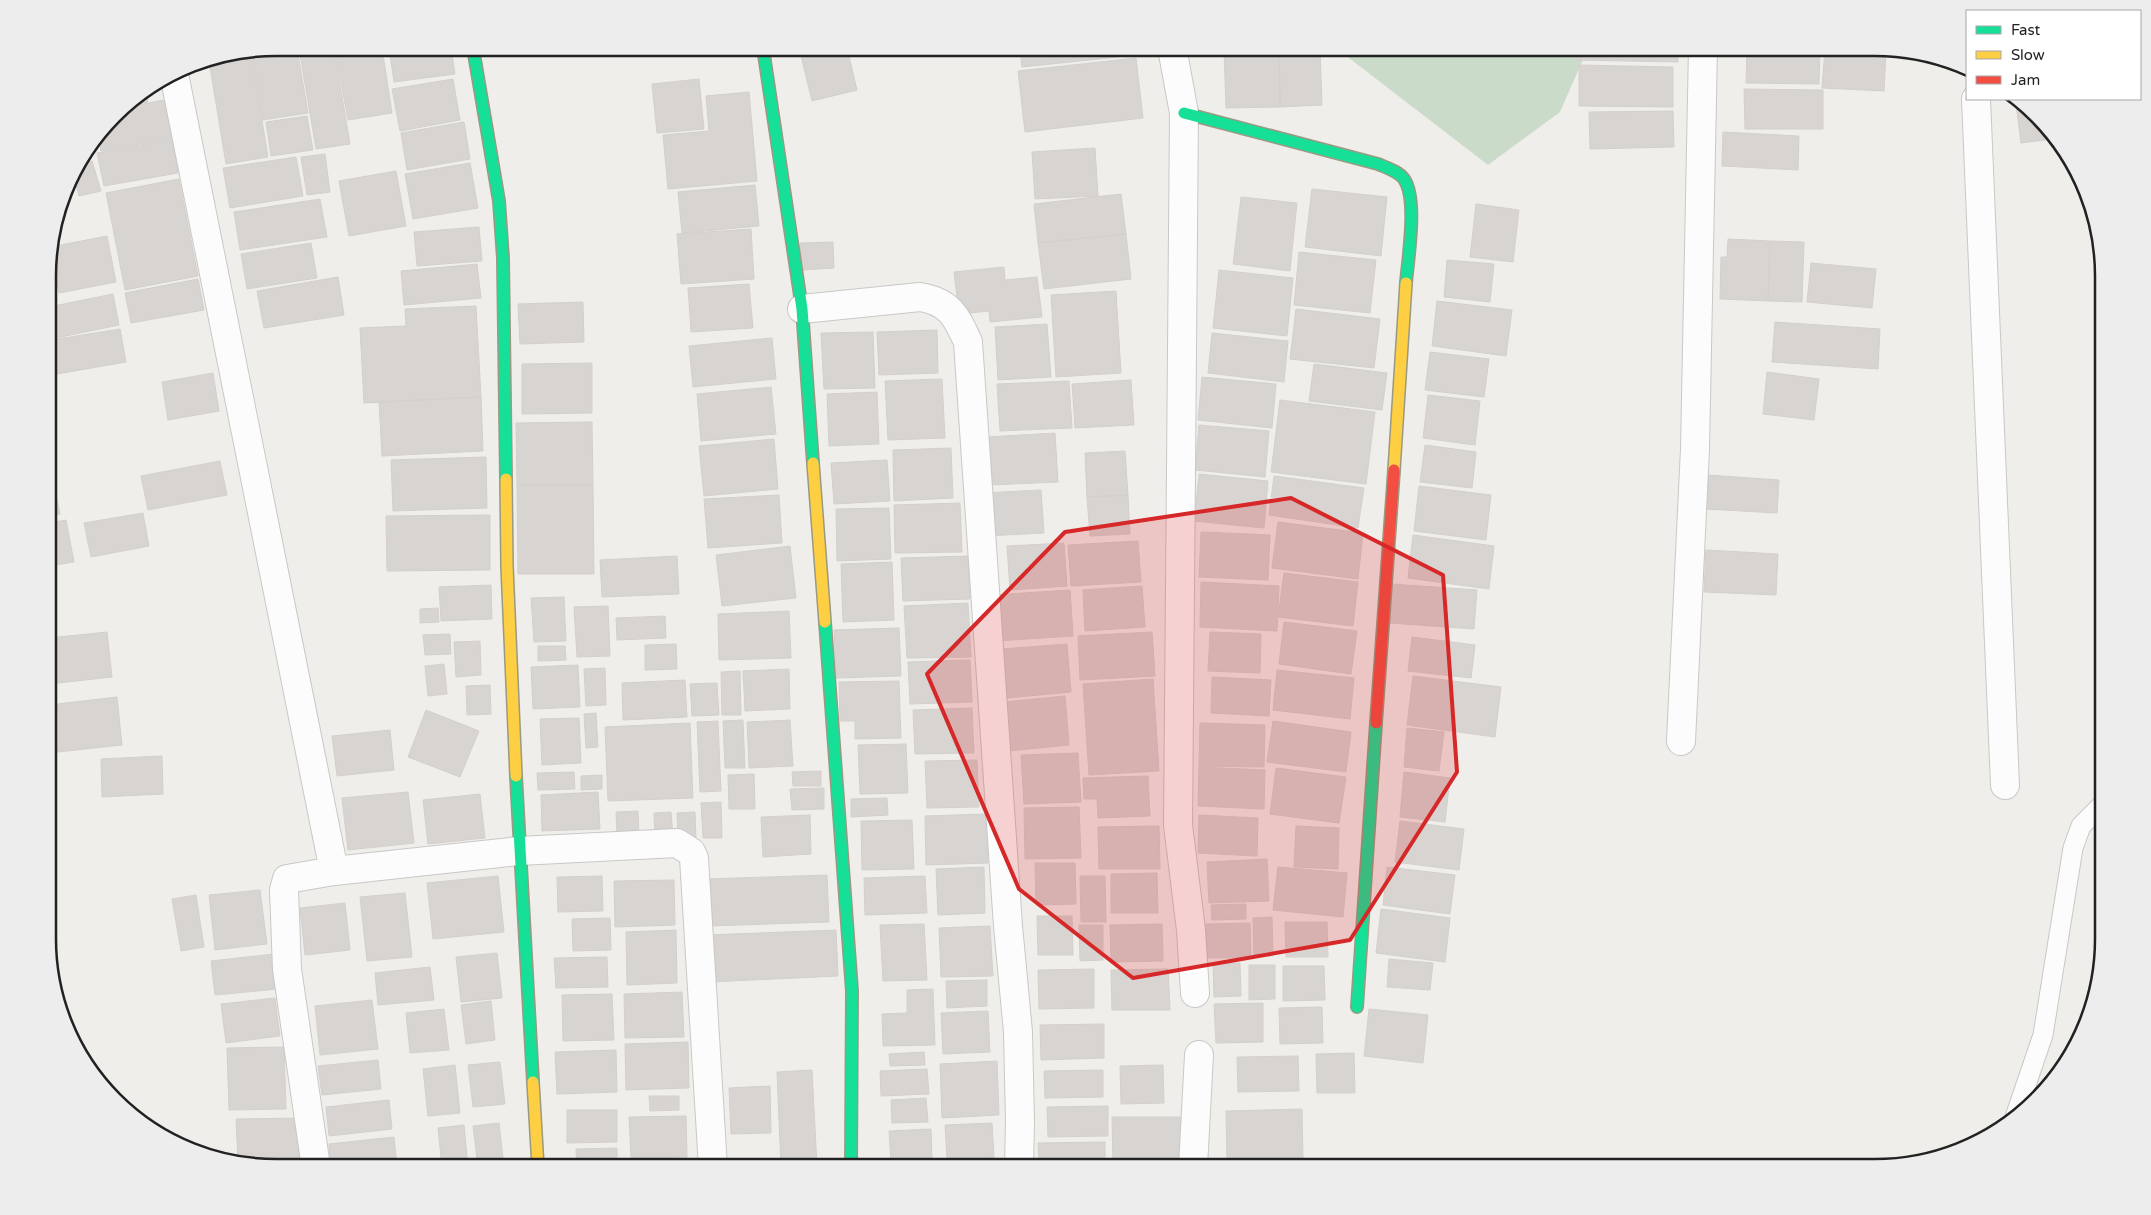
<svg xmlns="http://www.w3.org/2000/svg" width="2151" height="1215" font-family="'Varela Round',sans-serif">
<rect width="100%" height="100%" fill="#f0eeeb"/>
<!-- cemetery -->
<path fill="#cadbca" d="M1336,48H1588L1560,112L1488,165Z"/>
<!-- building -->
<path fill="#d7d4d2" stroke="#d3d0cc" d="M277,48H297L308,113L263,120L252,52Z
M299,48H334L350,144L316,149Z
M335,48H382L392,113L348,120Z
M389,48H451L455,74L394,82Z
M799,48H847L857,90L812,101Z
M1020,48H1117L1118,57L1022,67Z
M1224,48H1279L1280,107L1226,108Z
M1279,48H1320L1322,105L1280,107Z
M1576,48H1678V62L1576,60Z
M1747,48H1820L1819,84L1746,83Z
M1825,48L1886,52L1884,91L1822,88Z
M251,53L268,157L226,164L209,61Z
M1136,58L1143,118L1025,132L1018,71Z
M1579,65L1673,67V107L1579,106Z
M453,79L460,120L400,131L392,89Z
M699,79L704,129L657,133L652,84Z
M1744,89L1823,90V129H1745Z
M146,92L148,102L124,107L125,105Z
M749,92L757,181L668,189L663,135L709,131L706,96Z
M169,99L176,137L101,151L99,140L123,108Z
M2016,104L2054,139L2021,143Z
M1673,111L1674,147L1590,149L1589,112Z
M307,116L313,150L271,156L266,122Z
M464,122L470,159L407,170L401,133Z
M1723,132L1799,136L1798,170L1722,166Z
M172,139L178,173L104,186L97,153Z
M1095,148L1098,196L1035,199L1032,152Z
M325,154L330,192L307,195L301,157Z
M296,157L303,196L230,208L223,168Z
M92,161L101,191L79,196L73,173L79,165Z
M470,163L478,208L413,219L405,174Z
M396,171L406,226L349,236L339,181Z
M179,179L198,276L125,290L106,193Z
M755,185L759,226L682,233L678,192Z
M1312,189L1387,197L1381,256L1305,247Z
M1121,194L1126,234L1038,243L1034,204Z
M1241,197L1297,203L1290,271L1233,264Z
M320,199L327,237L240,250L234,212Z
M1476,204L1519,210L1513,262L1470,257Z
M479,227L482,261L417,266L414,232Z
M751,229L754,279L681,284L677,234Z
M1126,234L1131,279L1044,289L1038,243Z
M107,236L116,282L59,293L50,247Z
M1728,239L1770,241L1768,301L1720,299L1721,257H1727Z
M1770,241L1804,242L1802,302L1768,301Z
M833,242L834,268L802,270L800,243Z
M311,243L317,278L247,289L241,254Z
M1299,252L1376,260L1370,313L1294,305Z
M1447,260L1494,264L1490,302L1444,297Z
M1811,263L1876,269L1872,308L1807,302Z
M477,264L481,298L404,305L401,271Z
M1004,267L1005,280L1037,277L1042,317L990,322L989,311L959,314L954,272Z
M1219,270L1293,278L1287,336L1213,328Z
M338,277L344,315L264,328L257,291Z
M198,279L204,310L131,323L125,293Z
M749,284L753,328L691,332L688,288Z
M1116,291L1121,373L1056,377L1051,295Z
M113,294L119,325L51,339L49,307Z
M1437,301L1512,310L1506,356L1432,346Z
M583,302L584,342L520,344L518,304Z
M476,306L481,397L364,403L360,328L406,326L405,309Z
M1296,309L1380,319L1374,368L1290,359Z
M1775,322L1880,329L1878,369L1772,362Z
M1047,324L1051,377L998,380L995,327Z
M120,329L126,362L57,374L51,340Z
M937,330L938,373L879,375L877,332Z
M873,332L875,388L824,389L821,333Z
M1212,333L1288,341L1284,382L1208,373Z
M772,338L776,379L693,387L689,346Z
M1430,352L1489,359L1484,397L1425,390Z
M592,363V413L522,414V364Z
M1314,364L1387,373L1382,410L1309,401Z
M1767,372L1819,379L1814,420L1763,414Z
M213,373L219,411L168,420L162,382Z
M1202,377L1276,384L1272,428L1198,420Z
M942,379L945,438L888,440L885,381Z
M1131,380L1134,425L1075,428L1072,384Z
M1069,381L1072,428L1000,431L997,384Z
M771,387L776,434L701,441L697,394Z
M877,392L879,444L829,446L827,394Z
M1428,395L1480,401L1475,445L1423,438Z
M481,397L483,451L382,456L379,402Z
M1280,400L1375,412L1366,484L1271,472Z
M592,422L593,485H517L516,423Z
M1199,425L1269,431L1265,477L1195,470Z
M1055,433L1058,482L990,485L987,437Z
M774,439L778,489L704,496L699,446Z
M1425,445L1476,452L1472,488L1420,482Z
M951,448L953,498L894,501L893,450Z
M1125,451L1128,495L1087,497L1085,453Z
M486,457L487,508L393,511L391,460Z
M887,460L890,501L834,504L831,463Z
M220,461L227,495L148,510L141,476Z
M49,463L54,485L49,486Z
M1199,474L1268,481L1264,528L1194,521Z
M1708,475L1779,480L1777,513L1706,509Z
M1274,476L1364,488L1358,528L1269,515Z
M54,485L60,514L49,517V486Z
M517,485H593L594,574H518Z
M1419,486L1491,495L1486,540L1414,531Z
M1041,490L1044,533L986,536L983,493Z
M779,495L782,543L708,548L704,499Z
M1128,495L1130,534L1090,536L1087,497Z
M960,503L962,552L895,553L894,505Z
M889,508L891,559L837,561L836,509Z
M143,513L149,546L91,557L84,523Z
M490,515V570L387,571L386,516Z
M66,520L74,562L49,566V523Z
M1278,522L1363,533L1358,579L1272,568Z
M1201,532L1270,535L1268,580L1199,577Z
M1413,535L1494,546L1489,589L1408,578Z
M1138,541L1141,582L1071,586L1068,545Z
M1064,543L1067,586L1010,590L1007,546Z
M790,546L796,598L722,606L716,555Z
M1706,550L1778,554L1776,595L1704,592Z
M677,556L679,594L602,597L600,560Z
M968,556L970,599L903,601L901,558Z
M892,562L894,620L843,622L841,564Z
M1284,573L1358,582L1353,626L1278,617Z
M1201,582L1279,586L1277,631L1200,627Z
M1392,584L1477,590L1474,629L1390,623Z
M491,585L492,619L441,621L439,587Z
M1142,586L1145,627L1085,631L1083,590Z
M1070,590L1073,636L996,641L993,595Z
M564,597L566,641L534,642L531,598Z
M968,603L971,657L907,658L904,606Z
M608,606L610,656L577,657L574,607Z
M438,608L439,622L420,623V609Z
M789,611L791,658L719,660L718,614Z
M665,616L666,638L617,640L616,618Z
M1284,622L1357,631L1351,674L1279,664Z
M899,628L901,676L836,678L834,630Z
M107,632L112,677L49,684V638Z
M1152,632L1155,676L1080,680L1078,636Z
M1210,632L1261,634L1260,673L1208,671Z
M450,634L451,654L425,655L423,635Z
M1412,637L1475,645L1471,678L1408,671Z
M480,641L481,675L456,677L454,642Z
M676,644L677,669L645,670V645Z
M1067,644L1071,692L1007,698L1002,649Z
M538,646H565L566,660L538,661Z
M970,660L972,702L910,704L908,662Z
M444,664L447,694L428,696L425,666Z
M578,665L580,707L533,709L531,667Z
M605,668L606,705L586,706L584,669Z
M789,669L790,709L745,711L743,671Z
M1277,670L1354,678L1350,719L1273,710Z
M740,671L741,715H722L721,672Z
M1413,676L1501,687L1495,737L1407,725Z
M1212,677L1271,680L1269,716L1211,713Z
M1153,679L1159,771L1089,775L1083,684Z
M685,680L687,717L623,720L622,683Z
M899,681L901,738L855,739V721H840L839,682Z
M717,683L719,715L692,716L690,684Z
M490,685L491,714L467,715L466,686Z
M1065,696L1069,745L1009,751L1004,702Z
M117,697L122,745L49,753V705Z
M972,708L974,753L915,754L913,710Z
M426,710L479,731L460,777L408,757Z
M596,713L598,747L586,748L584,714Z
M579,718L581,763L542,765L540,719Z
M743,720L745,768H725L723,721Z
M790,720L793,766L749,768L747,722Z
M718,721L721,791L700,792L697,722Z
M1273,721L1351,732L1346,772L1267,762Z
M690,723L693,798L608,801L605,727Z
M1200,723L1265,725L1264,767L1199,766Z
M1407,728L1444,732L1439,771L1404,767Z
M390,730L394,770L337,776L332,736Z
M906,744L908,793L860,794L858,745Z
M1078,753L1081,802L1024,804L1021,755Z
M162,756L163,794L102,797L101,759Z
M977,760L979,807L927,808L925,761Z
M1199,767L1265,770L1264,809L1198,806Z
M1276,768L1346,777L1339,823L1270,814Z
M821,771V786H793L792,772Z
M574,772L575,789L538,790L537,773Z
M1404,772L1450,778L1445,822L1400,817Z
M754,774L755,809H729L728,775Z
M602,775V789L581,790V776Z
M1148,776L1150,816L1098,818L1097,799H1084L1083,778Z
M824,788V809L792,810L790,789Z
M408,792L414,843L348,850L342,798Z
M598,792L600,829L542,831L541,795Z
M480,794L485,838L428,844L423,800Z
M887,798L888,815L851,817V799Z
M721,802L722,838H703L701,803Z
M1079,807L1081,858L1025,859L1024,808Z
M638,811L639,835L617,836L616,812Z
M671,812L673,836L655,837L654,813Z
M695,812L696,840L678,841L677,813Z
M986,814L988,863L926,865L925,816Z
M810,815L811,854L763,857L761,817Z
M1199,815L1258,818L1257,856L1198,853Z
M912,820L914,869L862,870L861,821Z
M1400,821L1464,829L1459,870L1395,862Z
M1159,826L1160,869H1099L1098,827Z
M1296,826L1339,828L1338,869L1294,867Z
M1267,859L1269,901L1209,903L1207,862Z
M1035,863H1075L1076,904L1036,905Z
M984,867L985,913L938,915L936,869Z
M1278,867L1347,873L1343,917L1273,910Z
M1387,867L1455,875L1450,914L1383,905Z
M1157,873L1158,913H1111V874Z
M827,875L829,922L708,926L707,879Z
M498,876L504,932L433,939L427,883Z
M602,876L603,911L558,912L557,877Z
M925,876L927,913L865,915L864,878Z
M1080,876H1105L1106,922H1081Z
M674,880L675,925L615,927L614,881Z
M260,890L267,944L215,950L209,895Z
M405,893L412,957L367,961L360,897Z
M196,895L204,947L181,951L172,899Z
M345,903L350,950L305,955L300,908Z
M1246,904V919L1212,920L1211,905Z
M1381,909L1450,918L1445,962L1376,953Z
M1037,916H1072L1073,955H1038Z
M1272,917L1273,956H1254L1253,918Z
M610,918L611,950L573,951L572,919Z
M1285,922H1327L1328,957H1286Z
M1250,923L1251,958H1207L1206,924Z
M924,924L927,980L883,981L880,925Z
M1162,924L1163,961L1111,962L1110,925Z
M1079,925H1103V960L1080,961Z
M990,926L993,976L941,977L939,928Z
M676,930L677,983L627,985L626,932Z
M836,930L838,976L710,982L707,935Z
M497,953L502,998L461,1002L456,957Z
M274,954L278,989L215,995L211,961Z
M607,957L608,987L556,988L554,958Z
M1389,959L1433,963L1430,990L1387,987Z
M1213,963H1240L1241,996L1214,997Z
M1249,965H1275V999L1249,1000Z
M1283,966H1324L1325,1000L1283,1001Z
M430,967L434,1000L378,1005L375,973Z
M1094,969V1008L1039,1009L1038,970Z
M1168,969L1170,1010H1112L1111,970Z
M987,980V1006L947,1008L946,981Z
M933,989L935,1045L883,1046L882,1014L907,1013V990Z
M682,992L684,1037L625,1038L624,994Z
M612,994L614,1040L563,1041L562,995Z
M275,998L280,1036L226,1043L221,1004Z
M372,1000L378,1049L320,1055L315,1006Z
M491,1001L495,1040L466,1044L461,1005Z
M1263,1003V1042L1216,1043L1214,1004Z
M1322,1007L1323,1043L1280,1044L1279,1008Z
M444,1009L449,1050L410,1053L406,1013Z
M1369,1009L1428,1015L1423,1063L1364,1056Z
M988,1011L990,1052L943,1054L941,1013Z
M1104,1024V1058L1041,1060L1040,1025Z
M688,1042L689,1088L626,1090L625,1044Z
M284,1047L286,1109L229,1110L227,1048Z
M616,1050L617,1092L557,1094L555,1052Z
M924,1052L925,1065L890,1066L889,1054Z
M1354,1053L1355,1093H1317L1316,1054Z
M1298,1056L1299,1091L1238,1092L1237,1057Z
M378,1060L381,1089L322,1095L318,1066Z
M997,1061L999,1115L942,1118L940,1064Z
M500,1062L505,1104L473,1107L468,1065Z
M455,1065L460,1113L428,1116L423,1069Z
M1163,1065L1164,1103L1121,1104L1120,1066Z
M927,1069L929,1094L881,1096L880,1071Z
M812,1070L817,1167H781L777,1072Z
M1103,1070V1097L1045,1098L1044,1071Z
M770,1086L771,1133L731,1134L729,1088Z
M649,1096H679V1110L650,1111Z
M926,1098L928,1122L892,1123L891,1100Z
M389,1100L392,1129L329,1136L326,1107Z
M1108,1106V1136L1048,1137L1047,1107Z
M1302,1109L1303,1161L1227,1162L1226,1111Z
M567,1110H617V1142L567,1143Z
M686,1116L687,1157L631,1158L629,1117Z
M1112,1117H1182L1183,1164L1113,1165Z
M301,1118L303,1167H276L238,1162L236,1119Z
M499,1123L504,1167H478L473,1126Z
M992,1123L994,1158L947,1159L945,1125Z
M464,1125L468,1167H442L438,1128Z
M931,1129L932,1161L891,1162L889,1131Z
M394,1137L397,1167H331L329,1144Z
M1105,1142V1167H1039L1038,1143Z
M617,1148V1166L577,1167L576,1149Z"/>
<g fill="none" stroke-linecap="round" stroke-linejoin="round">
<defs>
<path id="lane" d="M2015,1117L2043,1035L2073,848L2081,826L2103,804"/>
<path id="street" d="M1172,48L1184,113L1178,825L1191,930L1195,993
M174,74L334,871
M1976,99L2005,785
M802,309L920,297C950,302 956,316 968,342L1008,926L1018,1032L1020,1122L1019,1167
M1681,741L1695,449L1703,48
M316,1167L287,969L284,890L287,879L334,871L519,851L677,843L691,852L694,858L713,1167
M1193,1167L1199,1055"/>
<path id="fast" d="M473,48L499,201L503,258L506,479
M763,48L802,309L813,463
M1184,113L1378,164C1387,168 1398,171 1404,179C1418,199 1408,258 1406,283
M825,622L852,991L851,1167
M516,776L533,1082
M1357,1007L1376,723"/>
<path id="slow" d="M813,463L825,622
M1394,470L1406,283
M506,479L507,566L516,776
M533,1082L538,1167"/>
<path id="jam" d="M1376,723L1394,470"/>
</defs>
<!-- lane casing -->
<use href="#lane" stroke="#c9c8c7" stroke-width="21"/>
<!-- street casing -->
<use href="#street" stroke="#c9c8c7" stroke-width="30"/>
<!-- fast casing -->
<use href="#fast" stroke="#999a82" stroke-width="14"/>
<!-- slow casing -->
<use href="#slow" stroke="#999a82" stroke-width="14"/>
<!-- jam casing -->
<use href="#jam" stroke="#999a82" stroke-width="14"/>
<!-- lane -->
<use href="#lane" stroke="#fdfcfc" stroke-width="19"/>
<!-- street -->
<use href="#street" stroke="#fdfcfc" stroke-width="28"/>
<!-- fast -->
<use href="#fast" stroke="#16e098" stroke-width="11"/>
<!-- slow -->
<use href="#slow" stroke="#ffcf43" stroke-width="11"/>
<!-- jam -->
<use href="#jam" stroke="#f24e42" stroke-width="11"/>
</g>
<!-- marked area -->
<path fill="#d62828" fill-opacity="0.2" stroke="#d62828" stroke-width="4" stroke-linejoin="round" d="M1291,498L1443,575L1457,772L1350,940L1133,978L1019,889L927,674L1065,532Z"/>
<!-- crop -->
<path d="M0 0H2151V1215H0ZM276 56H1875A220 220 0 0 1 2095 276V939A220 220 0 0 1 1875 1159H276A220 220 0 0 1 56 939V276A220 220 0 0 1 276 56Z" fill="#ededed" fill-rule="evenodd"/>
<path fill="none" stroke="#222" stroke-width="2.5" d="M276 56H1875A220 220 0 0 1 2095 276V939A220 220 0 0 1 1875 1159H276A220 220 0 0 1 56 939V276A220 220 0 0 1 276 56Z"/>
<!-- legend -->
<rect x="1966" y="10" width="175" height="90" fill="#ffffff" stroke="#a7a7a7"/>
<rect x="1976" y="26" width="25" height="8" fill="#16e098" stroke="#a7a7a7"/>
<text x="2011" y="35" font-size="15" fill="#222222">Fast</text>
<rect x="1976" y="51" width="25" height="8" fill="#ffcf43" stroke="#a7a7a7"/>
<text x="2011" y="60" font-size="15" fill="#222222">Slow</text>
<rect x="1976" y="76" width="25" height="8" fill="#f24e42" stroke="#a7a7a7"/>
<text x="2011" y="85" font-size="15" fill="#222222">Jam</text>
</svg>
